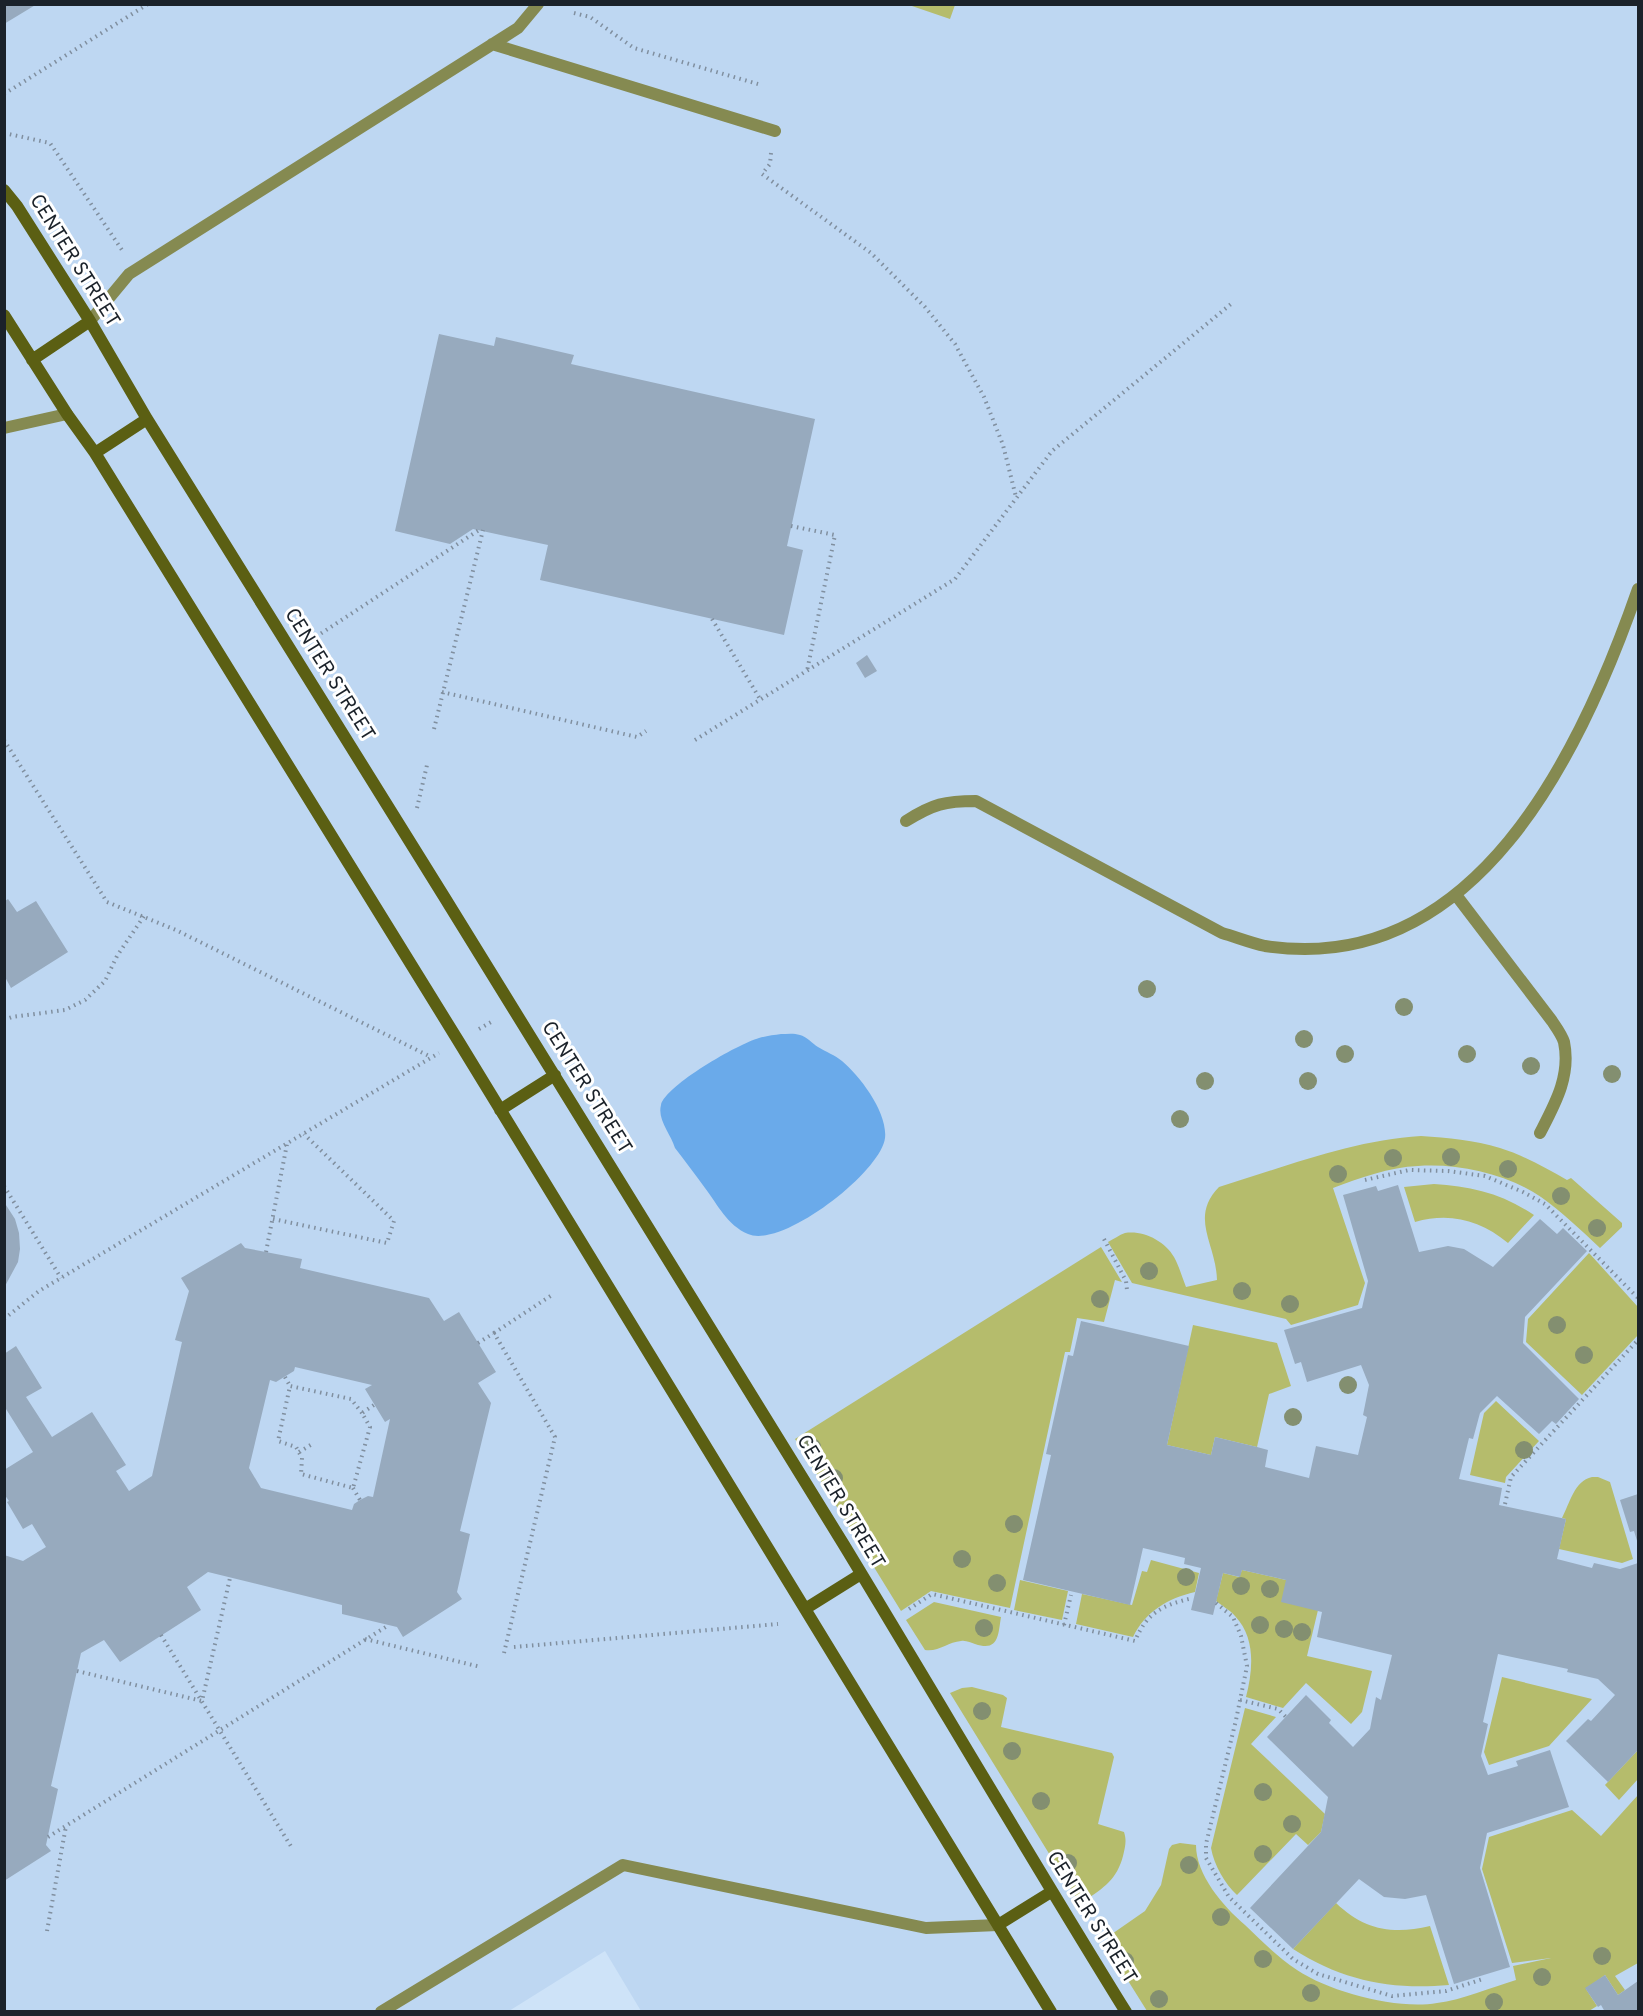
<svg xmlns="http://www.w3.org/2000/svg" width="1643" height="2016" font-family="Overpass,sans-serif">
<rect width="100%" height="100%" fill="#cee3f8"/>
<!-- built -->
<path fill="#bed7f2" d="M5,5H1638V2011H641L605,1951L509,2011L5,2012Z"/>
<!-- green -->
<path fill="#b5bc6c" d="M909,5L955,4V5L950,19Z
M1421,1136C1448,1138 1474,1140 1500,1148C1523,1155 1546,1168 1567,1180L1571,1178L1622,1223V1227L1600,1248C1581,1230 1562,1212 1541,1197C1507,1174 1458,1163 1418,1166C1390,1167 1359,1178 1333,1188L1365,1283L1358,1305L1291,1325L1286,1319L1132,1283L1108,1242C1114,1239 1119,1235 1125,1233C1143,1230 1165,1241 1174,1257C1179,1266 1182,1277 1186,1287L1217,1280C1216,1243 1189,1218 1219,1187C1285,1167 1352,1140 1421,1136Z
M1434,1184C1471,1186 1503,1194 1534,1215L1508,1243C1480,1220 1450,1212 1415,1222L1404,1187Z
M1101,1247L1122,1282L1115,1280L1104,1322L1077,1318L1070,1352H1065L1010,1608L931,1591L901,1611L795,1439Z
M1589,1253L1638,1307V1335L1582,1395L1526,1342L1528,1319Z
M1193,1325L1277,1343L1291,1386L1269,1394L1257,1447L1215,1437L1211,1455L1167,1445Z
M1496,1401L1539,1441L1506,1477L1505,1483L1470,1475L1484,1413Z
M1592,1477H1598L1610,1482L1633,1559L1622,1563L1559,1549L1566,1519L1562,1518C1570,1503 1574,1481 1592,1477Z
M1151,1560L1199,1573L1195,1592C1168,1598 1145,1612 1133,1637L1076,1624L1082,1594L1132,1605L1142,1571L1147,1572Z
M1242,1570L1286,1580L1318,1610L1307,1656L1372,1671L1362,1712L1351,1724L1306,1683L1283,1708L1246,1697C1253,1670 1256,1638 1235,1616C1230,1610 1222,1606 1216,1601L1223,1573L1239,1577Z
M1020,1580L1068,1591L1062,1620L1014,1610Z
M934,1602L1001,1617C998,1635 999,1652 975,1644C971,1643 966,1640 961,1641C948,1642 939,1652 925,1650L906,1620Z
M1502,1677L1592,1699L1549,1746L1489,1765L1484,1752Z
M972,1687L1003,1695L1007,1698L1001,1727L1112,1753L1114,1757L1098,1824L1124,1832C1127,1841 1125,1847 1123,1856C1117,1879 1104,1888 1084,1901L1077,1899L950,1693L962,1688Z
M1245,1708L1276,1717L1251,1744L1325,1814L1321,1832L1308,1845L1296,1834L1237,1895C1225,1884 1214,1865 1211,1848Z
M1638,1750V1779L1619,1800L1605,1785Z
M1638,1795V1963L1615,1976L1625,1990L1618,1995L1605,1975L1586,1989L1597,2006L1589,2011H1147L1105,1944L1109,1936L1145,1911L1161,1885L1169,1849L1172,1845L1180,1843L1196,1845C1196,1875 1223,1906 1245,1925C1262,1941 1277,1957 1297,1970C1330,1992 1397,2010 1437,2003C1462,2000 1492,1987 1516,1980L1513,1966L1551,1958L1512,1963L1482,1869L1489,1837L1572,1810L1601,1836Z
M1336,1903C1364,1930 1393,1935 1430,1926L1449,1985C1391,1990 1343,1981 1293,1949Z"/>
<!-- water -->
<path fill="#6aaaea" d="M781,1034C787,1034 794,1033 800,1035C806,1036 813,1044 818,1047C826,1052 835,1055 842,1061C860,1076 888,1113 885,1138C881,1172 782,1249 748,1234C727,1225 718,1205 705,1188C695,1174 685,1161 675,1148C671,1134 657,1120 661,1105C666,1085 738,1044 759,1038C766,1036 774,1035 781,1034Z"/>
<!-- building -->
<path fill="#97aabe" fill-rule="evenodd" d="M4,4H37L4,24Z
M439,334L494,346L496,337L574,355L571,364L815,419L787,546L803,550L784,635L540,580L548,545L473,529L450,544L395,531Z
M867,655L877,671L865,678L856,663Z
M8,899L17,912L36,901L68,952L11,988L5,977V901Z
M1398,1185L1419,1252L1448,1246L1464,1249L1493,1267L1540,1219L1557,1234L1563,1228L1587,1251L1525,1317L1523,1343L1579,1399L1556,1424L1552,1421L1539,1434L1497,1396L1480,1413L1473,1439L1469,1438L1459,1479L1502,1488L1499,1505L1566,1519L1557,1559L1592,1568L1594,1563L1620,1569L1638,1563V1750L1608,1782L1566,1741L1588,1719L1591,1721L1615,1695L1598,1679L1567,1672L1568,1669L1498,1654L1483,1722L1488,1724L1481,1756L1488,1775L1518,1766L1516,1761L1550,1750L1569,1807L1487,1833L1480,1868L1510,1967L1454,1984L1426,1895L1405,1899L1384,1897L1359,1879L1293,1949L1250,1908L1321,1832L1328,1797L1267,1737L1306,1695L1331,1720L1329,1723L1353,1747L1370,1729L1376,1697L1381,1700L1392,1655L1317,1637L1322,1612L1281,1602L1286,1580L1242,1570L1240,1577L1223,1573L1213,1615L1191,1610L1201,1568L1184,1564L1185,1558L1143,1548L1130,1605L1023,1580L1051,1455L1046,1454L1068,1355L1073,1356L1081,1321L1189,1346L1167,1445L1211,1455L1215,1437L1257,1447L1268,1450L1265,1467L1309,1478L1316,1446L1358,1455L1367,1417L1363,1415L1369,1385L1361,1365L1307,1382L1301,1362L1295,1364L1284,1330L1362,1308L1368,1281L1343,1195L1376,1186L1378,1191Z
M4,1202L15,1219L19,1233L20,1249L18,1262L4,1288Z
M241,1243L245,1248L302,1259L300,1268L429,1298L444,1321L459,1312L496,1372L478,1383L491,1403L460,1531L470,1534L457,1592L462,1599L403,1637L397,1627L342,1614V1605L208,1572L187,1587L201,1610L120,1662L104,1640L81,1653L51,1786L58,1789L46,1845L51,1851L4,1881V1555L23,1561L46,1547L32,1524L23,1529L7,1502L9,1501L4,1494V1470L33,1452L6,1409L4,1410V1354L16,1346L42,1388L26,1397L52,1437L92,1412L126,1465L116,1471L129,1491L152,1476L182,1342L175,1340L189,1291L181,1278ZM295,1367L372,1385L365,1389L385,1422L390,1419L373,1497L368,1496L360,1500L354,1504L352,1510L261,1488L249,1468L270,1380L276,1382L294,1371Z
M1638,1494V1544L1634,1531L1630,1532L1620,1500Z
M1605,1975L1618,1995L1638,1981V2012H1605L1601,2005L1598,2007L1585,1988Z"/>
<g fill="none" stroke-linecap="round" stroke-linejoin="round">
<!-- path -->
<path stroke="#808f9f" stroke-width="4" stroke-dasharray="1.5 4.5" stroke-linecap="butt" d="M574,13L590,17L634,48L758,84
M4,94L148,4
M4,133L50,143L122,250
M771,153L770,164L762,174L871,253L925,307L955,344L984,397L1003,445L1016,497
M791,526L835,535L807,671
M712,619L760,699
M311,640L479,530
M442,692L637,737L646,731
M434,729L483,530
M4,740L107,902L176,930L431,1057
M695,740L955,579L1052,451L1231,304
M417,808L427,765
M4,1020L12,1017L65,1010L85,1000L105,981L117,956L144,916
M479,1029L493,1021
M1365,1180L1409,1170L1448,1171L1485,1176L1523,1192L1545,1204L1638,1298
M4,1186L61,1278
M273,1219L387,1243L394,1221L304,1134
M1104,1239L1126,1281L1127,1290
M266,1252L287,1144
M4,1319L39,1291L439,1053
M494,1333L552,1295
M478,1343L494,1333L555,1437L504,1653
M285,1377L290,1386
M362,1413L351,1399L290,1386L278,1441L296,1447L302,1458L301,1474L353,1488L370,1427L362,1413L374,1405
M299,1452L314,1443
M353,1488L360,1500
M1505,1504L1511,1477L1638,1340
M1216,1603L1233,1617L1241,1636L1247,1666L1236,1720L1206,1844V1858L1229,1897L1293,1959L1318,1974L1392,1996L1446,1991L1483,1979
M909,1609L932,1594L1135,1641C1147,1612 1163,1605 1193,1598
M1064,1625L1071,1595
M161,1635L292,1848
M365,1639L481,1667
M514,1647L778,1624
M77,1671L202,1701L230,1578
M1240,1700L1278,1709L1286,1717
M48,1837L389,1625
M47,1931L66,1826"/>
<!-- lane -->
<path stroke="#858a51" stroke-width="12" d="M492,44L775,131
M90,321L129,274L518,28L538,4
M4,428L67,414
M906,821C933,804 945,801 976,801L1222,933C1236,937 1251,943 1265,946C1475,978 1581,753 1638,589
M1456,895L1552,1021C1556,1027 1562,1035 1564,1042C1571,1076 1555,1104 1540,1133
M381,2012L623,1865L926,1928L998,1925"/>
<!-- secondary -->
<path stroke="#5b5f13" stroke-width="12" d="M4,190L17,206L90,321L147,419C380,794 614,1168 844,1545C938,1700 1030,1857 1126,2012
M4,315L67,414L95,453L459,1042L1051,2012
M32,360L90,321
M95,453L147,419
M500,1110L555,1075
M805,1609L861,1574
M998,1925L1051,1892"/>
</g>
<!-- trees -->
<g fill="#838f70">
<circle cx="1147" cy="989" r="9"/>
<circle cx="1404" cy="1007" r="9"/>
<circle cx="1304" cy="1039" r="9"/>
<circle cx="1345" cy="1054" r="9"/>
<circle cx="1467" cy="1054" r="9"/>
<circle cx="1531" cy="1066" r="9"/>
<circle cx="1612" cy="1074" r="9"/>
<circle cx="1205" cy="1081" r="9"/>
<circle cx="1308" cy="1081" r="9"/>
<circle cx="1180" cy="1119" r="9"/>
<circle cx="1451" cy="1157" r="9"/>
<circle cx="1393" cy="1158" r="9"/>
<circle cx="1508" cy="1169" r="9"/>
<circle cx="1338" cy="1174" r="9"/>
<circle cx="1561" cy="1196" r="9"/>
<circle cx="1597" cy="1228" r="9"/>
<circle cx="1149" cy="1271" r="9"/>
<circle cx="1242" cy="1291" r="9"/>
<circle cx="1100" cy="1299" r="9"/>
<circle cx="1290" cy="1304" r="9"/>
<circle cx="1557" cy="1325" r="9"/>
<circle cx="1584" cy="1355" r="9"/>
<circle cx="1348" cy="1385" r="9"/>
<circle cx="1293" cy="1417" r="9"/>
<circle cx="812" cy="1447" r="9"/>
<circle cx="1524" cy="1450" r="9"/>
<circle cx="834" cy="1478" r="9"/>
<circle cx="1014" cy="1524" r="9"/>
<circle cx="962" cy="1559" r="9"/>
<circle cx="1186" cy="1577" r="9"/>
<circle cx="997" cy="1583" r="9"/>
<circle cx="1241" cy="1586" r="9"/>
<circle cx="1270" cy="1589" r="9"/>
<circle cx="1260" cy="1625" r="9"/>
<circle cx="984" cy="1628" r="9"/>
<circle cx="1284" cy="1629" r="9"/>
<circle cx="1302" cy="1632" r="9"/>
<circle cx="982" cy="1711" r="9"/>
<circle cx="1012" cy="1751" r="9"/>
<circle cx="1263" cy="1792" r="9"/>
<circle cx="1041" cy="1801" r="9"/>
<circle cx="1292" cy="1824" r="9"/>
<circle cx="1263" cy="1854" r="9"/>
<circle cx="1068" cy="1863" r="9"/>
<circle cx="1189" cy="1865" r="9"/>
<circle cx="1221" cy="1917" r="9"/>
<circle cx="1602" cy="1956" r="9"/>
<circle cx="1263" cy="1959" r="9"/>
<circle cx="1125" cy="1961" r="9"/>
<circle cx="1542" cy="1977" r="9"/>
<circle cx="1311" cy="1993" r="9"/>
<circle cx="1159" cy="1999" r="9"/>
<circle cx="1494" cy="2002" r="9"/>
</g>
<g text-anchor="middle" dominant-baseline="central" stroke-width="6" stroke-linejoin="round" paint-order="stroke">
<!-- street labels -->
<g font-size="20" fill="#1b222a" stroke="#fff">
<text transform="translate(74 261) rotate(58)">CENTER STREET</text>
<text transform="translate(329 675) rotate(58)">CENTER STREET</text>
<text transform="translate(586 1088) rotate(58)">CENTER STREET</text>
<text transform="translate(840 1502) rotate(59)">CENTER STREET</text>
<text transform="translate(1091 1918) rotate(58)">CENTER STREET</text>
</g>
</g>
<!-- border -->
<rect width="1643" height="2016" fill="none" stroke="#1b222a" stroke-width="12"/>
</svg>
